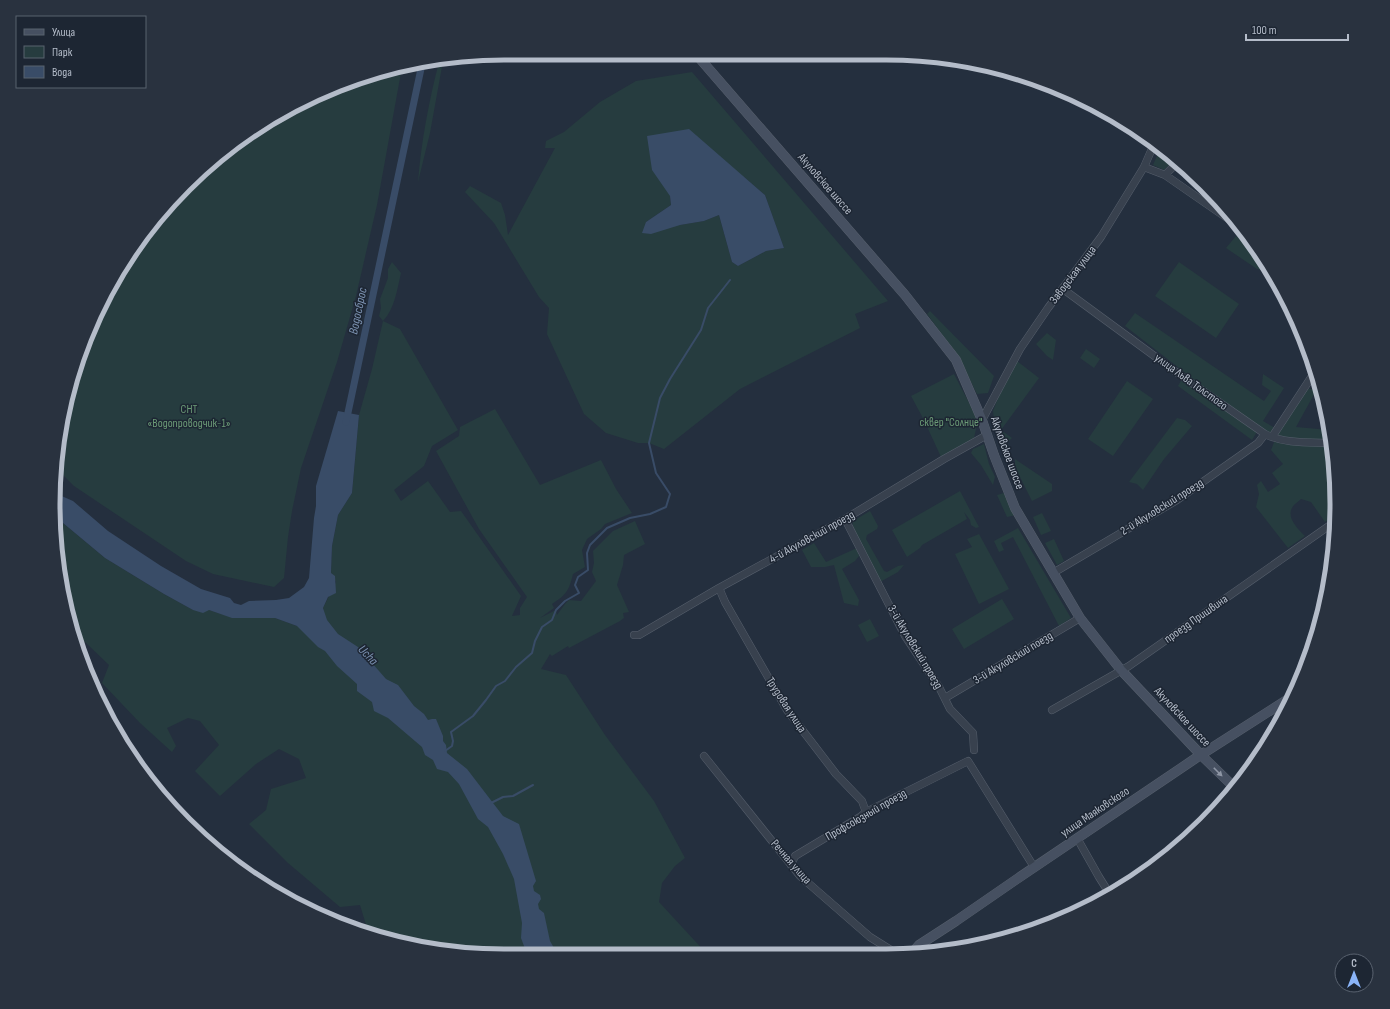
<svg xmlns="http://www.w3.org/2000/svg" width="1390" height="1009" font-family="'Sofia Sans Condensed',sans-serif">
<rect width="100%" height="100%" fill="#242f3e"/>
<!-- green -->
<path fill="#263c3f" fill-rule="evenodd" d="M443,61L430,133L418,182C421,143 429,100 439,62Z
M402,67L377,205L356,296L337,362L301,468L292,511L288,537L284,578L274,587L213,574L186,561L74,486L57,469V445L68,387L99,305L165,207L254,129L332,87L387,68Z
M692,72L888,301L855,314L860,328L740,389L664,449L649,443H638L606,433L584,414L547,334L549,308L539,297L494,223L465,192L470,186L501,203L505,215L508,235L555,148H545L546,141L564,132L600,102L636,81ZM744,177L765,195L784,248L766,251L738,266L732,262L719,215L704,221L680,225L646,222L671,205L670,196Z
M1160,149L1175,159L1164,170L1153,165Z
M1236,236L1256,250L1273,273L1257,269L1226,248Z
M392,262L401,273C397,290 395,308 383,321L400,329L458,430L432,446L424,466L394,490L401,501L428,481L450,512L461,511L521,596L512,616L520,615V608L527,597L479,529L436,451L459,436L460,427L495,409L540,485L601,460L616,489L632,513L605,524L601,529L587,539L582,550L585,567L573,574C569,591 566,595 552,604L554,608L540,618L556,610L557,615L565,604L569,600L581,601L596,581L592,572L594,563L593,551L613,531L635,521L645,544L624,555L623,565L617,585L629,612L623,613L624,618L620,621L569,648L568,646L552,656L550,654L541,669L566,675L605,735L654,801L685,858L675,866L662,883L659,902L707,954L475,955L388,941L372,935L367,928L360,905L340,907L288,863L249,824L266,810L271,789L306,778L299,759L279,749L256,764L220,796L195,771L219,745L200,721L188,718L167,728L176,746L172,752L140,723L102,683L109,665L85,642L77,644L68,622L57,564V518L105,558L164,594L193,610H209L221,614L275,618L297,626L326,620L323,608L336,582L331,573L332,546L338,515L352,493L359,415L372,369L383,321L379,316L381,308L380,299L388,278V269Z
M1179,262L1239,304L1216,338L1155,296Z
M930,311L994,376L988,393L977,394L958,356L927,314Z
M1135,313L1264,401L1271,391L1262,385L1263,374L1284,388L1263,421L1275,428L1267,436L1258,430L1252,440L1178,386L1183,377L1251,424L1125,326Z
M1047,333L1056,340L1053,360L1047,356L1036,344Z
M1086,349L1100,359L1094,368L1080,358Z
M1017,361L1039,378L1001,430L1012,438L1003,446L996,436L993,411L998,398Z
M954,374L978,420L974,438L941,457L924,420L911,396Z
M1127,381L1153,399L1113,456L1088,439Z
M1306,389H1317L1296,427L1329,430L1333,446L1336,529L1328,520L1325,522L1311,502L1301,499C1299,501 1296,503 1294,505C1284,516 1298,529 1305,536L1288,548L1256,507L1259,494L1257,485L1261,481L1268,492L1280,484L1272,473L1283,464L1271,450L1280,427Z
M1177,418L1185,420L1192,426L1164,459L1143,490L1137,484L1129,482Z
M984,444L989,464L995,477L993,485L981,465L971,453L973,449Z
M1015,459L1052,484V491L1032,501L1015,467Z
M960,491L979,527L976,528L971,525L970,520L964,512L967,519L922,545L920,548L907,557L892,530Z
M1004,493L1007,495L1016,515L1007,517L997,495Z
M870,511L878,526L877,529L867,535L866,539L884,571L887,572L898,566L904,565L898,572L880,582L852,529L853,521Z
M1042,513L1051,531L1041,535L1033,517Z
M1018,528L1071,618L1059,626L1013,537L1001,543L1004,550L999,552L994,541Z
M979,534L1009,589L979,604L955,554L972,547L967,539Z
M1054,539L1064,561L1057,565L1045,543Z
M814,543L826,562L857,548L859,556L855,561L842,569L859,600L858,606L844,603L834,565L825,567H811L802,550Z
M1002,599L1014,619L964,649L952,629Z
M870,619L879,636L867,642L858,625Z
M170,797L231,854L228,862L166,803Z"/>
<!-- water -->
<path fill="#394c67" d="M689,129L765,195L784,248L766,251L738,266L732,262L719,215L704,221L680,225L651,234L642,233L646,222L671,205L670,196L652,170L647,136Z
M338,411L359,415L352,493L338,515L332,546L331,573L335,576L336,593L328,597L323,608L327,620L338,634L358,647L386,679L398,685L414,706L424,714L428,720L432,719H436L443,736V741L446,745L447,753L467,769L503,816L519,824L536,881L533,886L534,891L540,895L541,899L538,904L539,909L544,913L550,941L558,955L527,954L521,938L522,923L514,879L503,854L488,827L478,819L459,784L448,772L437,769L433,760L425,755L422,747L388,718L374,711L372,702L357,691V684L337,666L325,651L318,647L297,626L275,618H232L209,610L203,613L193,610L164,594L105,558L57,518V494L73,501L108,531L161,566L201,589L230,598L234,603L241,605L249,601L276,600L289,598L304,587L309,578L314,518L316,506V486Z"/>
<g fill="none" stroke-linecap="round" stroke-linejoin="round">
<!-- stream -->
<path stroke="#394c67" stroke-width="2" d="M445,751L452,746L453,741L451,732L473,716L486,700L496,686L505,681L516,667L532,653L535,641L542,627L552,620L556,610L565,601L579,593L575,585L578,577L588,570L587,553L590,545L607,528L630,518L650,514L666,507L670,494L656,473L649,443L660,398L670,379L701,330L708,308L730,280
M491,803L503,797L513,796L533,785"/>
<!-- canal -->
<path stroke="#394c67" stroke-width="7" d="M346,422L422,64"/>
<defs>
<path id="street" d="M1144,167L1165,175L1178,162
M1165,175L1240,227
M1063,289L1183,377L1265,434C1285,444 1310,442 1333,443
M982,420L1020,349L1048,308L1101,237L1144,167L1154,144
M1272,437L1316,370
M845,519L905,636L939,687L950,709L973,733L974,750
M1053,573L1177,500L1258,443L1265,434
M719,588L725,602L787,710L836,774L862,801L866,812
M634,635H639L719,588L845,519L944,459L987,435
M945,698L1080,618
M1052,710L1129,666L1336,521
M704,756L800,876L870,937L894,952
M1077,838L1099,877L1111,896
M791,865L795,856L860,817L866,812L968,761L1034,867"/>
<path id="secondary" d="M695,53L905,295L956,360L982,420L994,455L1015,508L1080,618L1121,670L1201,755L1235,788
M913,952L919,945L956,921L1014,881L1196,758L1293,696"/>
</defs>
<!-- street casing -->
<use href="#street" stroke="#565f6c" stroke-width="8"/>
<!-- secondary casing -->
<use href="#secondary" stroke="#565f6c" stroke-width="10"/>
<!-- street -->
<use href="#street" stroke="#38414e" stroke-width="7"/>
<!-- secondary -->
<use href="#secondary" stroke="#465061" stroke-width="9"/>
</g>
<!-- one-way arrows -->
<defs><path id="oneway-solid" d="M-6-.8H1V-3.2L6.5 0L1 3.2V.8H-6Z"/></defs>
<use fill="#8e96a5" href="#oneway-solid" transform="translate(1218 772) rotate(45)"/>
<g text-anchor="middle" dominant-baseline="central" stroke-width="3" stroke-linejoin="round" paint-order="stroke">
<!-- street labels -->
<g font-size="12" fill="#b4bcc9" stroke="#1d2633">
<text transform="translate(825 184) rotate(49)">Акуловское шоссе</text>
<text transform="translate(1073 275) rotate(-53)">Заводская улица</text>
<text transform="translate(1191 382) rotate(36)">улица Льва Толстого</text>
<text transform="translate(1007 453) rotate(70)">Акуловское шоссе</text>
<text transform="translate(1162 507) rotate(-32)">2-й Акуловский проезд</text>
<text transform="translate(812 537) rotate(-29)">4-й Акуловский проезд</text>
<text transform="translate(1196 619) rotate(-35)">проезд Пришвина</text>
<text transform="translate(915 647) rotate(59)">3-й Акуловский проезд</text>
<text transform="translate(1013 658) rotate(-31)">3-й Акуловский поезд</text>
<text transform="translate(786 705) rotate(57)">Трудовая улица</text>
<text transform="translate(1182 717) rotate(47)">Акуловское шоссе</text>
<text transform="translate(1095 812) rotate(-34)">улица Маяковского</text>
<text transform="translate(866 815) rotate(-30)">Профсоюзный проезд</text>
<text transform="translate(791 862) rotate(49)">Речная улица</text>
</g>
<!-- park labels -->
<g font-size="12" fill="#6b9a76" stroke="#1d2633">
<text x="189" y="409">СНТ<tspan x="189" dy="14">«Водопроводчик-1»</tspan></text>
<text x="951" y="422">сквер "Солнце"</text>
</g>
<!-- water labels -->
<g font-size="13" font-style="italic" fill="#7c92b1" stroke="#1d2633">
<text transform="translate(358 311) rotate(-78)">Водосброс</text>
<text transform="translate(368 655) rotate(47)">Ucha</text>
</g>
</g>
<!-- crop -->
<path d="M0 0H1390V1009H0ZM504 60H886A444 444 0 0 1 1330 504V505A444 444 0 0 1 886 949H504A444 444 0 0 1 60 505V504A444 444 0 0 1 504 60Z" fill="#29323f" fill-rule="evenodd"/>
<path fill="none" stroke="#b4bcc9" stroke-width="5" d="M504 60H886A444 444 0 0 1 1330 504V505A444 444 0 0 1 886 949H504A444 444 0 0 1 60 505V504A444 444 0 0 1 504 60Z"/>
<!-- legend -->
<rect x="16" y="16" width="130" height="72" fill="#1d2633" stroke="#59626f"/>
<rect x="24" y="29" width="20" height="6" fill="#465061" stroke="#59626f"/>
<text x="52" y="36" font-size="12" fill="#b4bcc9">Улица</text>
<rect x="24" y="46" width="20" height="12" fill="#263c3f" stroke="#59626f"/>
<text x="52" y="56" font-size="12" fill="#b4bcc9">Парк</text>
<rect x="24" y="66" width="20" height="12" fill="#394c67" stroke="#59626f"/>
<text x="52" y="76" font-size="12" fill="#b4bcc9">Вода</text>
<!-- north arrow -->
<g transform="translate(1354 973)"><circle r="19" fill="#1d2633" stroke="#59626f"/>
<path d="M0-3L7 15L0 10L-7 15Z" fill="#8ab4f8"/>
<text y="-6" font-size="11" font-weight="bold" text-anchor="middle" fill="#b4bcc9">С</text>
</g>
<!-- scale -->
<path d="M1246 34v6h102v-6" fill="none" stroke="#b4bcc9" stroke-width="2"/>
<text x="1252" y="34" font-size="12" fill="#b4bcc9" stroke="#1d2633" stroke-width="3" paint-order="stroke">100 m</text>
</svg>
